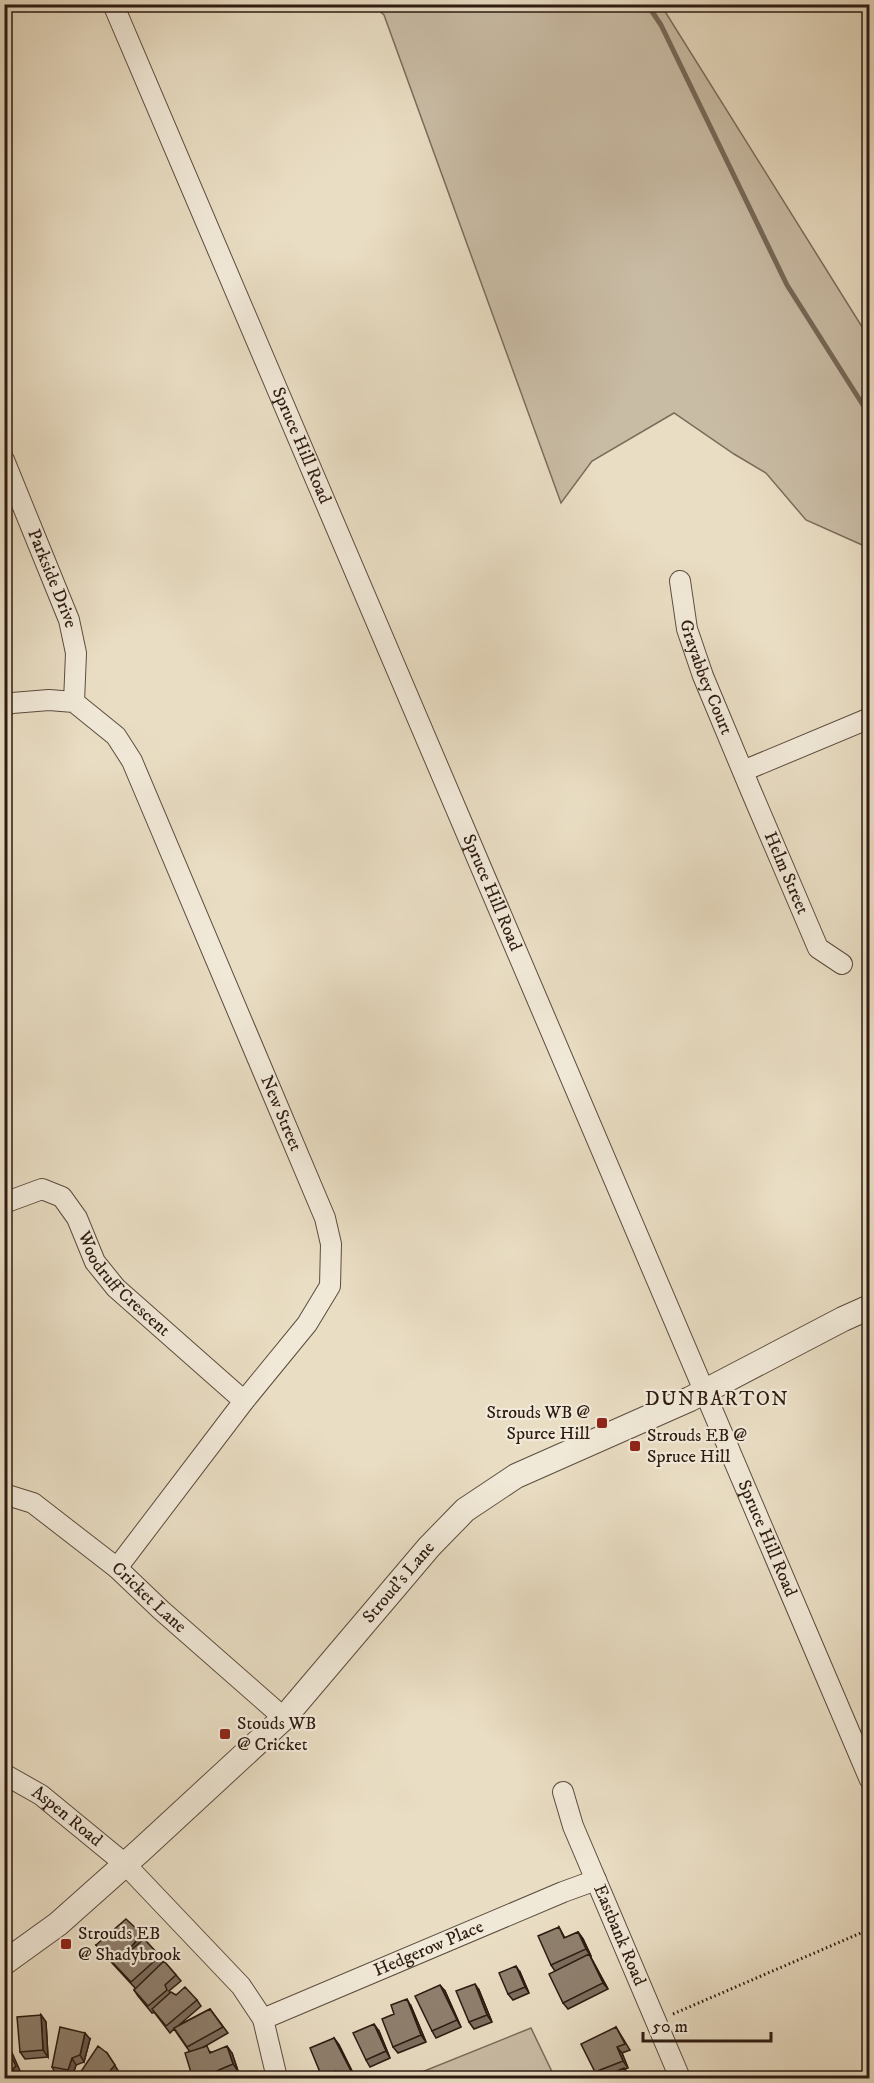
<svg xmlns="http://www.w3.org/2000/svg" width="874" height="2083" font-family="'IM FELL DW Pica',serif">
<rect width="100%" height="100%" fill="#e9ddc3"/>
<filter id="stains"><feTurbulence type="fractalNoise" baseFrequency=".00333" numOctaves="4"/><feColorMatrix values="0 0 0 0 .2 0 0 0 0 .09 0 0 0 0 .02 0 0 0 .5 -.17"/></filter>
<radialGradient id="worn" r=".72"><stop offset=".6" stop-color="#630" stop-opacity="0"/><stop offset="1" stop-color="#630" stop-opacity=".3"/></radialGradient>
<!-- green -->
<path fill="#c9bca5" stroke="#7b6c5c" stroke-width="1.5" d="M373,5H661L869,338V548L806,520L766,473L734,454L674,413L592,461L561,503L384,15Z
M531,2028L555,2078H407Z"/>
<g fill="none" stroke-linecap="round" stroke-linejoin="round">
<!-- stream -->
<path stroke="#776858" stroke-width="5" d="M647,4L661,25L787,285L870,416"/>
<defs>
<g id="minor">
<path id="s1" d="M113,4L870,1780"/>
<path id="s2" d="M4,460L69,620L76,653L74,702"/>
<path id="s3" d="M680,581L687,629L703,676L751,791L818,948L842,964"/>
<path id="s4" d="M4,706L12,703L49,700L74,702L116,736L132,761L325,1218L331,1244L330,1286L307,1324L244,1401L117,1568"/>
<path d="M743,771L870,718"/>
<path id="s5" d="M4,1203L42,1189L62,1197L77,1218L95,1262L116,1288L244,1401"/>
<path id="s6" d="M4,1494L33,1503L117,1568L161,1610L284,1718"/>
<path id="s7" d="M4,1774L41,1795L125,1864L241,1986L263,2019L277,2078"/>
<path id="s8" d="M563,1792L573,1826L680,2078"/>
<path id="s9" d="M263,2019L563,1892L596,1880"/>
</g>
<g id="tertiary">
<path id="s10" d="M4,1963L58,1924L140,1851L284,1718L429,1547L465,1510L516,1476L690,1399L843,1319L870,1307"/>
</g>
</defs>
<!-- minor casing -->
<use href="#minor" stroke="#5c4c3e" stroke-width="22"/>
<!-- tertiary casing -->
<use href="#tertiary" stroke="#5c4c3e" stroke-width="26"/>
<!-- path -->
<path stroke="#2d1b12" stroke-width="3" stroke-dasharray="1.5 3" stroke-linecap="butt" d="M673,2014L870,1929"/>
<!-- minor -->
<use href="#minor" stroke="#f1e9d8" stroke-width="20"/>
<!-- tertiary -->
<use href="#tertiary" stroke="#f1e9d8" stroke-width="24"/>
</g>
<!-- wall -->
<path fill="#7b6e5f" stroke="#2d1b12" stroke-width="1.5" d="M559,1927L565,1938L578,1932L583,1939L591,1956H590L608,1989L568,2009L563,2003L555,1971L551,1965Z
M142,1934L147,1940L146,1941L176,1975L181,1981L169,1991L170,1993L176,1995L197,2000L201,2006L179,2025L210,2009L228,2033L202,2048L211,2052L232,2053L238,2071L219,2079H193L190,2052L174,2029L170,2033L154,2012L152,2013L138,1996L134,1990L135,1988L101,1951L96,1945Z
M520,1972L529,1993L513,2000L508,1994Z
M479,1990L492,2022L474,2029L469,2022Z
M445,1991L461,2027L436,2038L432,2031Z
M411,2006L426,2042L398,2053L393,2047Z
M41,2015L46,2022L48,2057L25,2059L20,2052Z
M616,2027L630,2050L622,2053L628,2068L625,2069L631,2079H599L600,2078L595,2072Z
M379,2031L390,2058L370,2067L366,2060Z
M334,2038L339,2045L356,2079H323L322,2077Z
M90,2039L84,2062L76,2065L72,2077L56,2074L52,2067Z"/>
<!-- shaded-wall -->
<path fill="#645a4d" stroke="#2d1b12" stroke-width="1.5" d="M578,1932L583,1939L591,1956L586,1949Z
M142,1934L147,1940L124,1966L120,1960Z
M589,1954L593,1961L608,1989L603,1983Z
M516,1966L520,1972L529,1993L525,1987Z
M475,1984L479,1990L492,2022L487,2015Z
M440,1985L445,1991L461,2027L457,2020Z
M407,1999L411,2006L426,2042L421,2035Z
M41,2015L46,2022L48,2057L43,2050Z
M374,2024L379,2031L390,2058L386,2051Z
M85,2033L90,2039L84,2062L80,2055Z
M334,2038L339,2045L356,2079L352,2073Z
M4,2040L9,2046L21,2073L18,2076L19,2079L16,2076L13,2069Z
M227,2046L232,2053L238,2071L233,2064Z
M617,2047L622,2053L628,2068L623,2061Z
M107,2053L119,2072L113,2079H103Z
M72,2058L76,2065L72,2077L68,2070Z"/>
<!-- building -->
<path fill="#8f806e" stroke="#2d1b12" stroke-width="1.5" d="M126,1919L142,1934L120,1960L144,1939L160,1956L131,1982L96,1945Z
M559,1927L564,1938L578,1932L586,1949L551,1965L538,1936Z
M589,1954L603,1983L563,2003L549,1974Z
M164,1961L176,1975L165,1985L167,1990L148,2006L134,1990Z
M516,1966L525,1987L508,1994L499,1973Z
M475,1984L487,2015L469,2022L456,1991Z
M440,1985L457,2020L432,2031L415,1996Z
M185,1987L197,2000L166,2026L152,2009L171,1992L176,1995Z
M407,1999L421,2035L393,2047L382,2019L394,2014L391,2005Z
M210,2009L223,2027L187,2047L174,2028Z
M41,2015L43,2050L20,2052L17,2017Z
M374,2024L386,2051L366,2060L353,2033Z
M60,2027L85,2033L80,2055L72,2058L68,2070L52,2067Z
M616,2027L625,2044L617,2047L623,2061L595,2072L581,2044Z
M334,2038L352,2073L340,2078L336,2071L322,2077L310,2048Z
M4,2041L16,2066L13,2069L16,2076L10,2079H4Z
M98,2046L107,2053L115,2065L103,2079H81L78,2076Z
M207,2046L210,2053L227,2046L233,2064L198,2079H193L185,2053Z
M624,2068L629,2079H599Z
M126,2074L130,2079H121Z"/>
<!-- markers -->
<g fill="#8f2418" stroke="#f1e9d8" stroke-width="2">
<rect x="596" y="1417" width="12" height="12" rx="3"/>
<rect x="629" y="1440" width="12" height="12" rx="3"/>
<rect x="219" y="1728" width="12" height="12" rx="3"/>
<rect x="60" y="1938" width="12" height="12" rx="3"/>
</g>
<g text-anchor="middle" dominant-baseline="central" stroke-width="4.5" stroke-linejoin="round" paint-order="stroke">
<!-- street labels -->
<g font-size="18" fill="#2d1b12" stroke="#f1e9d8">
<text stroke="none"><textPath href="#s1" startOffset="480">Spruce Hill Road</textPath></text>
<text stroke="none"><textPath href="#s2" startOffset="128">Parkside Drive</textPath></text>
<text stroke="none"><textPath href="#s3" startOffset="100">Grayabbey Court</textPath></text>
<text stroke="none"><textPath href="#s3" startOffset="312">Helm Street</textPath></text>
<text stroke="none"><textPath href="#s1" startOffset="966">Spruce Hill Road</textPath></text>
<text stroke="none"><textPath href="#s4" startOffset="537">New Street</textPath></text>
<text stroke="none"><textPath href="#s5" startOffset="170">Woodruff Crescent</textPath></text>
<text stroke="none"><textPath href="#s1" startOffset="1668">Spruce Hill Road</textPath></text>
<text stroke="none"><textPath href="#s10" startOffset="550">Stroud's Lane</textPath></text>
<text stroke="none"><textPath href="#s6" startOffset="180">Cricket Lane</textPath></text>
<text stroke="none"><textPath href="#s7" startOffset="76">Aspen Road</textPath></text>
<text stroke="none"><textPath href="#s8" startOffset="154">Eastbank Road</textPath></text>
<text stroke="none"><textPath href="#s9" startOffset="180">Hedgerow Place</textPath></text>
</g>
<!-- poi labels -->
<g font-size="18" fill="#2d1b12" stroke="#f1e9d8" text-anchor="start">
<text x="590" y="1413" text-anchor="end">Strouds WB @<tspan x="590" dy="21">Spurce Hill</tspan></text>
<text x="647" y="1436">Strouds EB @<tspan x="647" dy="21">Spruce Hill</tspan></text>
<text x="237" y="1724">Stouds WB<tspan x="237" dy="21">@ Cricket</tspan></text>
<text x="78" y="1934">Strouds EB<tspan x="78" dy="21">@ Shadybrook</tspan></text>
</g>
<!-- neighbourhood labels -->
<g font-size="20" letter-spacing="1.5" fill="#2d1b12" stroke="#f1e9d8">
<text x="717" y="1399">DUNBARTON</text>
</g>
</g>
<!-- margin -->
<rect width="874" height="2083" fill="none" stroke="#e9ddc3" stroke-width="24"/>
<rect x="6" y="6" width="862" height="2071" fill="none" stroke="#2d1b12" stroke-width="3"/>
<rect x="12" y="12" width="850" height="2059" fill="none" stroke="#2d1b12" stroke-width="1.5"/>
<!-- scale -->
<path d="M643 2032v9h128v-9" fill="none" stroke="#2d1b12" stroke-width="3"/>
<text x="652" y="2032" font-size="18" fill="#2d1b12" stroke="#f1e9d8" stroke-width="4.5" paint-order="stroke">50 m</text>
<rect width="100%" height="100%" filter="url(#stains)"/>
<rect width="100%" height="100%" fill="url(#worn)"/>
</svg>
